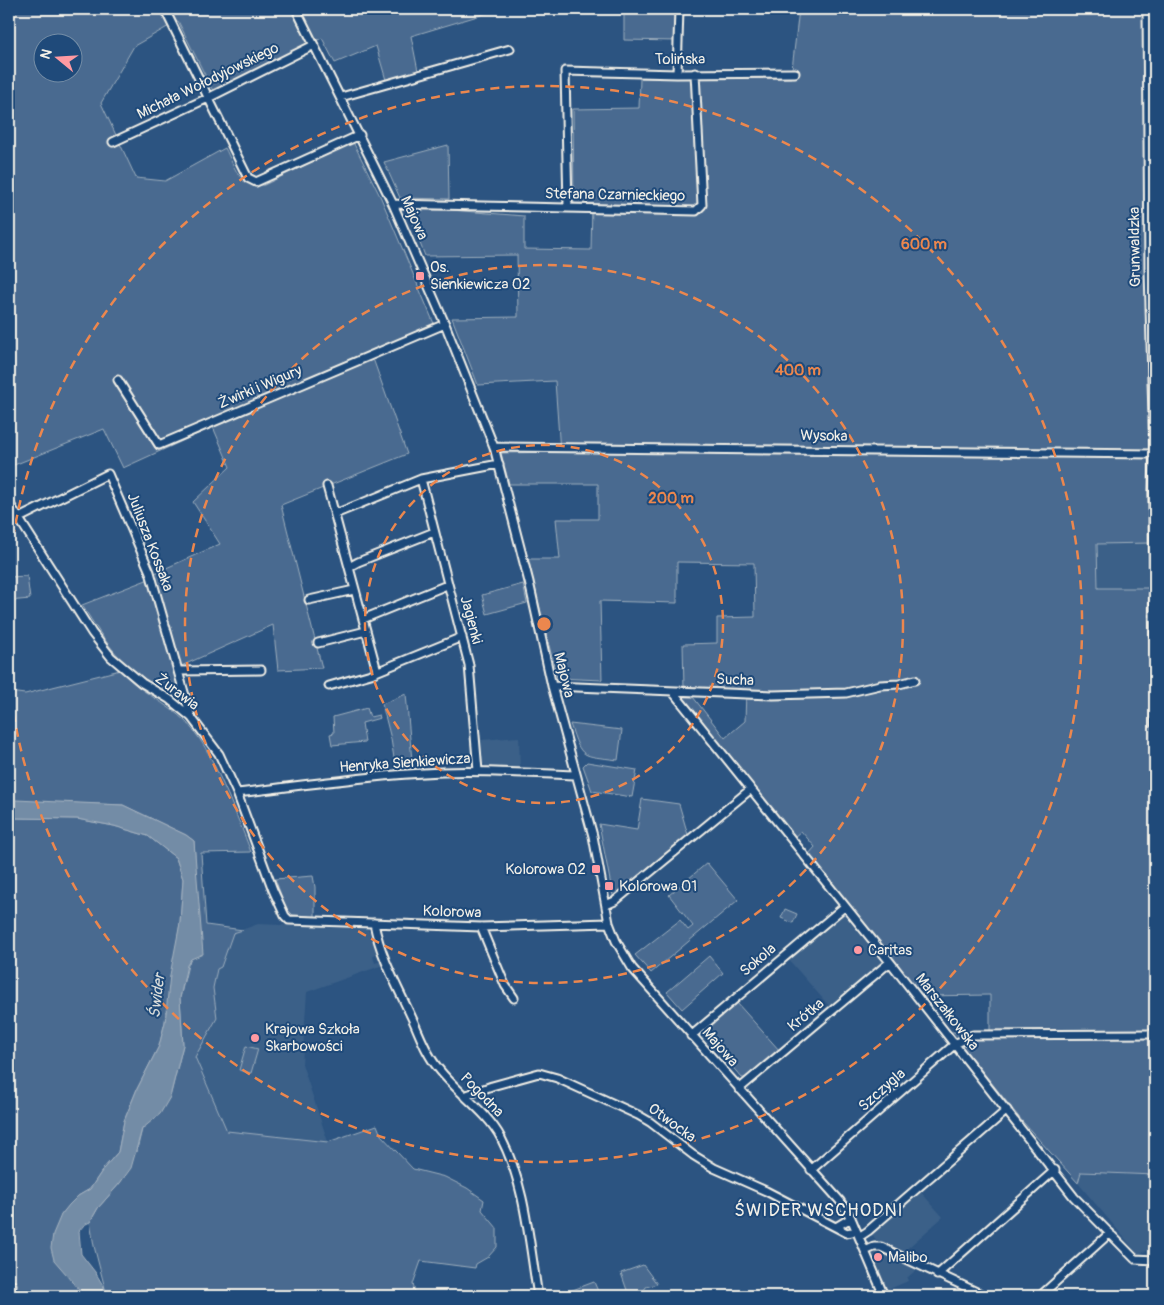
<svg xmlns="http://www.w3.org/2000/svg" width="1164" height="1305" font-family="Pangolin,sans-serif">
<rect width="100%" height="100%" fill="#2c5481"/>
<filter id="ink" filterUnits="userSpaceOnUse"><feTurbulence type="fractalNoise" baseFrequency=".02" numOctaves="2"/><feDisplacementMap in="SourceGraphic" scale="10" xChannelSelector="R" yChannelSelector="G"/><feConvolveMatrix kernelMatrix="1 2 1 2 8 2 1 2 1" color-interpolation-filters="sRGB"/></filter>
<g filter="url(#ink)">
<!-- built -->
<path fill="#3b6088" d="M1097,543H1151L1152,588H1098Z
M519,737L520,770L488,768L483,764L481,740Z
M842,912L882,962L830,1007L788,959Z
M258,924L368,929L377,951L373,957L375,963L382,961L383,965L307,992L302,1064L328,1142L227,1131L195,1057L217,1018L213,988L217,968L221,967L233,933Z
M1081,1172L1155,1175V1248L1138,1254L1078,1183Z
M919,1190L943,1217L902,1253L877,1241L872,1234V1231Z
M878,1252H883L916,1270L907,1278L908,1281L887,1290L871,1255Z"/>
<!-- green -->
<path fill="#496b90" stroke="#9eaebc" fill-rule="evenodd" d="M9,9H501L411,36L418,71L386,80L376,46L335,63L322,38L213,91L178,21L134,46L101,103L136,178L165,181L225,148C235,167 238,187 264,185L353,142L381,198L435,326L371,353L407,454L281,505L322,668L278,670L273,625L179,667L155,573L220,544L193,502L230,467L213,427L123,468L104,429L9,467ZM42,42H72V72H42Z
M562,9H676V41L624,40V12L582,13Z
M799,9H1144L1155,449V1175L1081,1172L1078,1183L1022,1121L951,1032H990V995L922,996L808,855L815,847L801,831L794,837L681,697H693L725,738L745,721L746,691L684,689L683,644L717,643V618L755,617L754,563L677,562V603L600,601L602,680L557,678L528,559H560L556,519H598V484H509L501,453L560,452L555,381L478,385L452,318L518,317L517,255L425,256L407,210H451L524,216V249L591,250L592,205H574L573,109L639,108L640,78H791ZM1151,543V588H1098L1097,544Z
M1155,9V366L1154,345Z
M448,145L449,199L400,198L384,162Z
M27,576L30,599L9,601V577Z
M149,579L179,686L162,690C121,666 107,645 82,605Z
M523,584L527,603L487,614L482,595Z
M120,670C139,692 166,702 186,722C207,744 216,769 228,795C236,814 244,833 251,852L201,853L206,925L243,930L233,933L221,967L217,969L213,988L217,1018L195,1057L227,1131L328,1142L377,1125L381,1135L413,1169L445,1177L467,1188L484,1200L482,1210L497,1228V1247L488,1257L476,1264L475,1268L421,1261L413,1284L416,1296H107L94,1246L90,1222L98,1208L120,1183L137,1150L142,1129L170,1097L183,1045L180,998L188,965L191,959L197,890L194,841L186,835L123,805L9,801V692L25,694Z
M406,694L412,761H409V770L396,771L391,739L382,704Z
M367,708L370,717L379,715L380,718L362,723L365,742L332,745L330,734L334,733L333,717Z
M570,724L622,730L618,760C581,755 582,760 570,724Z
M587,762L637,770L632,797L592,791L583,766Z
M642,799L679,804L688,835L613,896L599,824L637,830Z
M15,818L77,819L114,826L148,836L176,858L183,879L180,923L165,1022L159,1046L137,1089L124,1121L118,1152L104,1168L90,1189L78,1196L61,1215L79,1289L83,1296H9V819Z
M707,863L738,900L651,973L635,955L680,920L688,930L693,926L669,895Z
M313,876L315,887V917L293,915L286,908L275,879Z
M785,909L797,914L793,923L781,918Z
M709,956L723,973L682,1009L667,992Z
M737,1003L780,1051L749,1078H742L703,1033Z
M246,1046L258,1049L251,1073L239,1070Z
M643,1265L657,1284L646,1287L642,1293L629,1296L621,1273Z
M594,1282L600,1296H571L570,1291Z"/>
<!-- water -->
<path fill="#738ca6" stroke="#a7b4c0" d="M16,800L123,805L186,835L194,841L203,954L191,959L187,965L180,998L183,1045L170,1097L160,1114L142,1129L131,1168L120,1183L98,1208L90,1222L84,1225L79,1231L81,1254L95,1272L104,1287L107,1296H83L79,1289L54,1260L51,1248L53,1234L61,1215L69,1205L78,1196L90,1189L104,1168L118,1152L124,1121L137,1089L159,1046L165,1022L170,975L180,923L183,879L176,858L148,836L114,826L77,819L15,818L9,819V801Z"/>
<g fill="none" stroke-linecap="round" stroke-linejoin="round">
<defs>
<path id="minor" d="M296,9L393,204L445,324L494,447L529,582L552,686L593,836L609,923L616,941L632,968L840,1201L851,1218L884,1296
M1147,9L1149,269L1154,454L1153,493L1155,724
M168,16L248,178L256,182L360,135
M677,74L679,9
M341,97L510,49
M113,142L208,98L314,45
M393,204L696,211L702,205L695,73
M568,207L565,71L677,74L795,73
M118,380L159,445L445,324
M494,447L1154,454
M421,479L469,665L478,771
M327,486L377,671
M9,503L92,633L111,657L142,683L169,699L191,717L219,754L237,793L273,890L285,916L289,920L481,927L609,923
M335,514L421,479L499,464
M19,518L108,474L150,572L191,717
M349,567L358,562L434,532
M309,600L354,590
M363,619L447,585
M318,643L366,631
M178,671L261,670
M329,686L371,674L462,637
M552,686L773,695L846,693L880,685L899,684L915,680
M673,692L890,962L1074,1197L1135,1259L1155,1260
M237,793C305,785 374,775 442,772C487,770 532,774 576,775
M606,905L615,901L751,789
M374,923C380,956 398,988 412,1018C420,1035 426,1054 438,1068C457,1093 487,1111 501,1138C526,1186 529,1243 538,1296
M481,927L505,985L514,998
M691,1036L844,907
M739,1089L890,962
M464,1096L492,1086L539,1073L557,1078L638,1115L650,1122L693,1155L714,1168L766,1191L847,1233L856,1231
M811,1170L955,1044L973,1035L1155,1034
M836,1227L851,1218
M859,1237L868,1231L1007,1110
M865,1251L874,1247H881L985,1296
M937,1275L1055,1170
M9,1286L12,1285
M1040,1296L1110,1233"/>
</defs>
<!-- minor casing -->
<use href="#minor" stroke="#f4f1e8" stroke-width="11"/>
<!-- minor -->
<use href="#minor" stroke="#1f4a7a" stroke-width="7"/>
</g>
</g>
<!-- distance rings -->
<g fill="none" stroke="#ec874e" stroke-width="2.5" stroke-dasharray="9 6">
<circle cx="544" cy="624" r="179"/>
<circle cx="544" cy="624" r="359"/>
<path d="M9 568A538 538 0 1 1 9 680"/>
</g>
<!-- markers -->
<g fill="#ff9aa2" stroke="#1f4a7a" stroke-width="2">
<rect x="415" y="271" width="10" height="10" rx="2.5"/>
<rect x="591" y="864" width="10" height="10" rx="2.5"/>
<rect x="604" y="881" width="10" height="10" rx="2.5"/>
<circle cx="858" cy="950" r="5"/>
<circle cx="255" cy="1038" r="5"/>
<circle cx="878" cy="1257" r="5"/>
</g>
<g text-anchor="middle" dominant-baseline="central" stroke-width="4" stroke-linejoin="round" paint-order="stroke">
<!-- street labels -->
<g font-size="15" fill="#f4f1e8" stroke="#1f4a7a">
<text x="680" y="59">Tolińska</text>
<text transform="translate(208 81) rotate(-26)">Michała Wołodyjowskiego</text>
<text transform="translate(615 195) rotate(1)">Stefana Czarnieckiego</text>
<text transform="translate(414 218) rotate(66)">Majowa</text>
<text transform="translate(1135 247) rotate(-91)">Grunwaldzka</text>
<text transform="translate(260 387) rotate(-23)">Żwirki i Wigury</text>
<text transform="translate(824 436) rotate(1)">Wysoka</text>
<text transform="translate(150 542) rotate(69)">Juliusza Kossaka</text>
<text transform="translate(471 620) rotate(75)">Jagienki</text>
<text transform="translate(564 675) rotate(76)">Majowa</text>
<text transform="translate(735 680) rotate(2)">Sucha</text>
<text transform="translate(177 692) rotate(37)">Żurawia</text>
<text transform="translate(405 763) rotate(-4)">Henryka Sienkiewicza</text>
<text transform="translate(452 912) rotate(2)">Kolorowa</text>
<text transform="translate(758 960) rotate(-40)">Sokola</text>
<text transform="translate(947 1012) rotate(52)">Marszałkowska</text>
<text transform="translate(806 1015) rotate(-40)">Krótka</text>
<text transform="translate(720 1047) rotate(49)">Majowa</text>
<text transform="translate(882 1090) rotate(-41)">Szczygla</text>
<text transform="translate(482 1095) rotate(46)">Pogodna</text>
<text transform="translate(672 1123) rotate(36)">Otwocka</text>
</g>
<!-- poi labels -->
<g font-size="15" fill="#f4f1e8" stroke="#1f4a7a" text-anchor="start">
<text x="430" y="267">Os.<tspan x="430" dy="17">Sienkiewicza 02</tspan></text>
<text x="586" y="869" text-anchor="end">Kolorowa 02</text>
<text x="619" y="886">Kolorowa 01</text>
<text x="868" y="950">Caritas</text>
<text x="265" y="1029">Krajowa Szkoła<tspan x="265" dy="17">Skarbowości</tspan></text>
<text x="888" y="1257">Malibo</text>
</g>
<!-- water labels -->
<g font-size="16" font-style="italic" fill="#dadddb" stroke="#1f4a7a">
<text transform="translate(157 996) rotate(-83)">Świder</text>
</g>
<!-- quarter labels -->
<g font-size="18" letter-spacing="1" fill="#f4f1e8" stroke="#1f4a7a">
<text x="819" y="1210">ŚWIDER WSCHODNI</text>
</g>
</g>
<circle cx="544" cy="624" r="8" fill="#ec874e" stroke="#1f4a7a" stroke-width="2.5"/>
<g font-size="15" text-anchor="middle" font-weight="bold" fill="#ec874e" stroke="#1f4a7a" stroke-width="4" stroke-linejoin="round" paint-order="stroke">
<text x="924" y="249">600 m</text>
<text x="798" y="375">400 m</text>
<text x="671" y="503">200 m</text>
</g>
<!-- margin -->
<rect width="1164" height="1305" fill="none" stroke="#1f4a7a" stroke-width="30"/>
<rect x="15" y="15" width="1134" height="1275" fill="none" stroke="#f4f1e8" stroke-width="2" filter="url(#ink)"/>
<!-- north arrow -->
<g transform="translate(58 58) rotate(288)"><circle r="24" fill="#1f4a7a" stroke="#748da6"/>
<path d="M0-4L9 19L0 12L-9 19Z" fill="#ff9aa2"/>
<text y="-8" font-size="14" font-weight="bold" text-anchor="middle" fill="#f4f1e8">N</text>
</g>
</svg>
